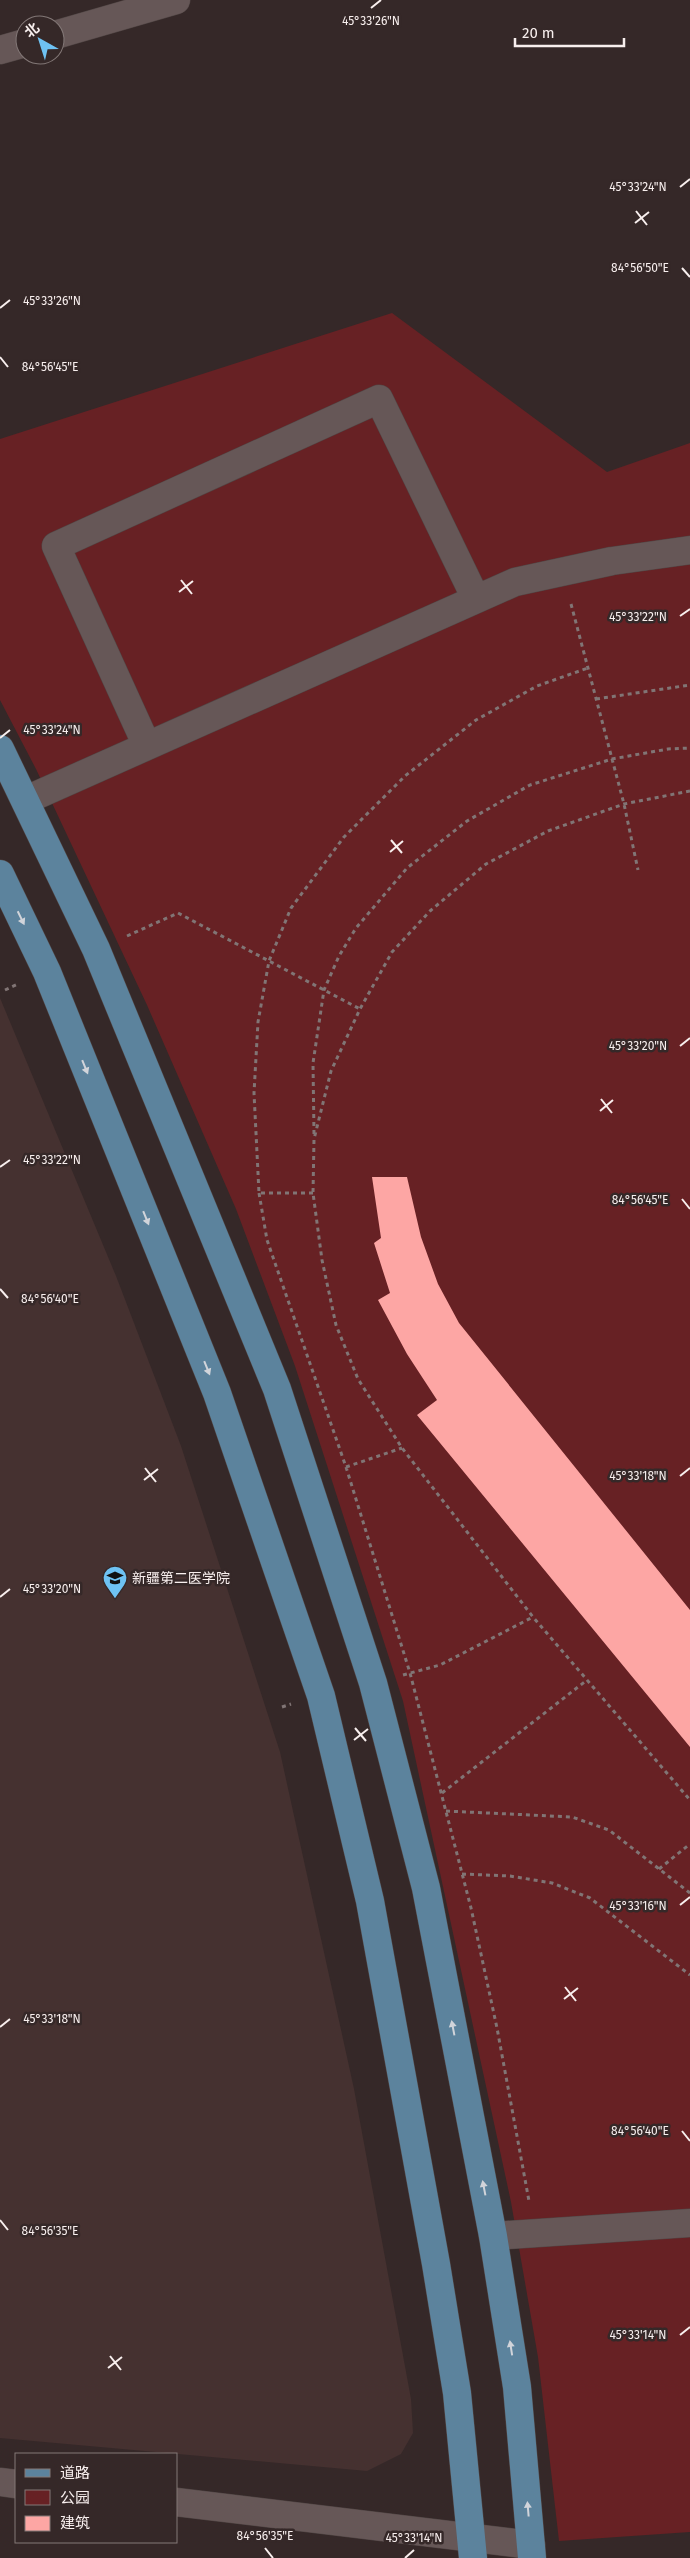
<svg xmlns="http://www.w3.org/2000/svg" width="690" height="2558" font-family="'Fira Sans','Noto Sans SC',sans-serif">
<rect width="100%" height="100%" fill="#352828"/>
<!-- built -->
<path fill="#453130" d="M0,998L116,1276L181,1446L280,1752L354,2089L411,2399L413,2433L401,2454L367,2471L0,2438Z"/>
<!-- green -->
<path fill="#672124" d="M392,313L607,472L690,443V2532L559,2541L538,2357L511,2202L403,1701L295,1366L236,1209L147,1005L36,769L0,700V439Z"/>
<!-- building -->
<path fill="#fda6a4" d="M372,1177H407L421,1237L438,1284L459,1323L690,1610V1747L417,1415L437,1400L407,1354L378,1300L390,1293L374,1243L381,1238Z"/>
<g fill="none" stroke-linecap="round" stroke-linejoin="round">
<defs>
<path id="minor" d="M55,35L176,0
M0,50L25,43
M147,746L56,546L379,399L476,599
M26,800L515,582L612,561L690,550
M493,2236L690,2223
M0,2482L16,2484
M176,2502L531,2545"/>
<path id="major" d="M0,749L96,949L277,1389L373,1683L426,1888L493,2236L517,2387L532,2558
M0,874L47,972L217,1393L321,1696L370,1901L436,2264L457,2393L473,2558"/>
</defs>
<!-- minor casing -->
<use href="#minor" stroke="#514645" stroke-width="29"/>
<!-- major casing -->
<use href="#major" stroke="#514645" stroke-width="29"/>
<!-- path -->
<path stroke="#817575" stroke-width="3" stroke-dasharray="4 4" stroke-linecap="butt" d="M571,604L624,804L638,870
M596,699L690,685
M690,791L624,804L548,831L486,864L430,911L392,952L360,1009L331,1071L314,1139L313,1193L322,1260L336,1325L358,1379L402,1448L533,1617L690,1800
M127,936L178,913L360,1009
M5,990L18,984
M314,1134L313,1063L324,990L339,956L356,928L407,868L467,821L530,785L612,759L668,749L690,748
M259,1193L267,1240L346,1467L410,1673L471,1908L497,2028L529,2201
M313,1193H259L254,1093L258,1022L269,961L291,908L344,837L405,776L476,720L537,686L588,668
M346,1467L402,1448
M403,1675L440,1665L533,1617
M282,1707L291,1704
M442,1793L587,1680
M446,1811L572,1817L609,1830L690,1893
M659,1869L690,1844
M462,1874L510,1876L552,1883L590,1898L690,1975"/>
<!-- minor -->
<use href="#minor" stroke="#665757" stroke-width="28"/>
<!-- major -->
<use href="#major" stroke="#5c839d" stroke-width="28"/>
</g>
<!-- one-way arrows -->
<defs><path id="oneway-solid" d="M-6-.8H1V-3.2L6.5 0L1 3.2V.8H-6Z" transform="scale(1.25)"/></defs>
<g fill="#d1d4da">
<use href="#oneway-solid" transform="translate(21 918) rotate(64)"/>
<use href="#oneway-solid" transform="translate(85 1067) rotate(68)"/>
<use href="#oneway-solid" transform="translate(146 1218) rotate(68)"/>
<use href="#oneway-solid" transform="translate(207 1368) rotate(68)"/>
<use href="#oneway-solid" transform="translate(453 2028) rotate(-101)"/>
<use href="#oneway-solid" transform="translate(484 2188) rotate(-101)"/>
<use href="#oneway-solid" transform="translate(511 2348) rotate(-99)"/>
<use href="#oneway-solid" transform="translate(528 2509) rotate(-95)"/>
</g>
<!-- ticks -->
<path fill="none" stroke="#f8efee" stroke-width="2" d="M371,8L381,0M680,187L690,179M636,211L647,225M635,223L649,212M682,268L690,277M0,308L10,300M0,357L8,367M181,580L192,594M179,592L193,581M680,616L690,609M0,738L10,730M391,840L402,853M390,852L403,841M680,1046L690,1038M601,1099L612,1113M600,1111L613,1100M0,1167L10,1160M682,1199L690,1209M0,1289L8,1298M145,1468L156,1482M680,1476L690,1468M144,1480L158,1469M0,1597L10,1589M355,1728L366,1741M354,1740L368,1729M680,1905L690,1897M565,1987L576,2001M564,1999L578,1988M0,2027L10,2019M682,2131L690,2141M0,2220L8,2230M680,2335L690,2327M110,2356L121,2370M108,2368L122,2357M265,2548L273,2558M405,2558L414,2550"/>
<!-- icons -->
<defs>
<symbol id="university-pin" viewBox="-11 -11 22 30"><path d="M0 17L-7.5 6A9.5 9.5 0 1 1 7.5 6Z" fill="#6ec2f3" stroke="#352828"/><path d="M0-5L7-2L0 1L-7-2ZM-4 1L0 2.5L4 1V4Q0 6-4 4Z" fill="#111"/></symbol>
</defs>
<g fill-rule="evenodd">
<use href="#university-pin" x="101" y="1564" width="28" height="38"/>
</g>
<g text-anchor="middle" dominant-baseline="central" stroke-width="5" stroke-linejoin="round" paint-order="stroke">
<!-- poi labels -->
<g font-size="14" fill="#f8efee" stroke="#352828" text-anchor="start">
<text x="132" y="1578">新疆第二医学院</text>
</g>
</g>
<g font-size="12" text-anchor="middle" fill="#f8efee" stroke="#352828" stroke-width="5" stroke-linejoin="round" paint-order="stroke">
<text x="371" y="25">45°33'26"N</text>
<text x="638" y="191">45°33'24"N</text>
<text x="640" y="272">84°56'50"E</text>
<text x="52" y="305">45°33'26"N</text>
<text x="50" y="371">84°56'45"E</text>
<text x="638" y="621">45°33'22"N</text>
<text x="52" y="734">45°33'24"N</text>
<text x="638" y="1050">45°33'20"N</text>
<text x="52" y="1164">45°33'22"N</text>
<text x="640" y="1204">84°56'45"E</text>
<text x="50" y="1303">84°56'40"E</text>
<text x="638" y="1480">45°33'18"N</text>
<text x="52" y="1593">45°33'20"N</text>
<text x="638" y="1910">45°33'16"N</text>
<text x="52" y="2023">45°33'18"N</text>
<text x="640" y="2135">84°56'40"E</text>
<text x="50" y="2235">84°56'35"E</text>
<text x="638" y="2339">45°33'14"N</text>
<text x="265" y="2540">84°56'35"E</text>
<text x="414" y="2542">45°33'14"N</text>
</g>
<!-- legend -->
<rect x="15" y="2453" width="162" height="90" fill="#352828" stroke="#837877"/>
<rect x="25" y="2469" width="25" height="8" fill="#5c839d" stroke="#837877"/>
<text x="60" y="2478" font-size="15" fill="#f8efee">道路</text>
<rect x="25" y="2490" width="25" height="15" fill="#672124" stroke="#837877"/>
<text x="60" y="2503" font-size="15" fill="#f8efee">公园</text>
<rect x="25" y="2516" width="25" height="15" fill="#fda6a4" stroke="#837877"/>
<text x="60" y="2528" font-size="15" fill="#f8efee">建筑</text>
<!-- north arrow -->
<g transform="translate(40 40) rotate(321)"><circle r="24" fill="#352828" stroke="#837877"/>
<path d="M0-4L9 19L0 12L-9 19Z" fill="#6ec2f3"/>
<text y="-8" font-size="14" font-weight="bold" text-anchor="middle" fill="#f8efee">北</text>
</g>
<!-- scale -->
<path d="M515 38v8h109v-8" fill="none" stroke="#f8efee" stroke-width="2.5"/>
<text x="522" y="38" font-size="15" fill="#f8efee" stroke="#352828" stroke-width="4" paint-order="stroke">20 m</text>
</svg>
